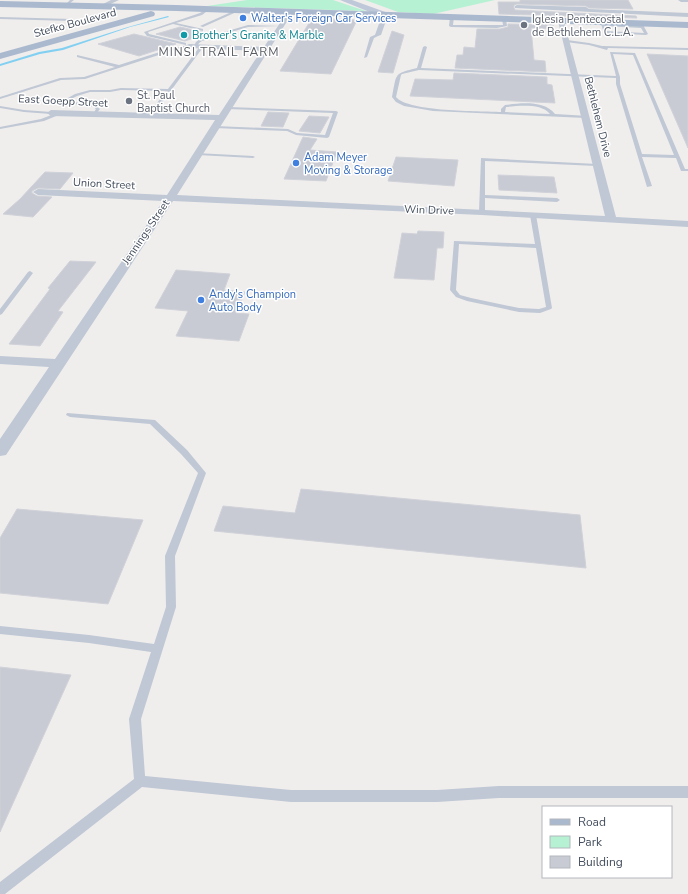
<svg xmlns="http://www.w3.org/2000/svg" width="688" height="894" font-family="'Nunito Sans',sans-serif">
<rect width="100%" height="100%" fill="#f0eded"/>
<!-- green -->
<path fill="#b7f1d3" d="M247,0H333L366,11L207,6Z
M365,0H495L433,14L398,12Z"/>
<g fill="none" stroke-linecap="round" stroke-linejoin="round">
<!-- stream -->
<path fill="#81d0f1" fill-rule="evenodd" d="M168,16L169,17L130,27L63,50L40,54L0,66V64L39,52L62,48L128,27Z"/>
</g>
<!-- building -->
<path fill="#c8cbd3" stroke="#d0d2d9" d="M520,0H628L633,9L589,8L586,6L517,4L514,5V8L515,10L636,16L637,18L499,14L498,2H520Z
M312,18L357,20L331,74L280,71Z
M508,24L553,25L554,29L531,28L534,60L545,61L546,72L455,68L457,55H463L464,47L475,48L477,29H500L508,27Z
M180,27L203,32L209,33L185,41L156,34Z
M392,31L404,35L393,73L378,72Z
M134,34L147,37L176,44L139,56L98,44Z
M647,54L688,56V148Z
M454,73L547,77V84L552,85L555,103L410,96L415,79L453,80Z
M268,112L289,113L283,127L261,126Z
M309,116L329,117L320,133L299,131Z
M303,137L317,139L310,150L337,152L326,181L284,179Z
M396,157L458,160L454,186L388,181Z
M45,172L73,173L60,189L38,188L32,191V193L37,196L52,197L33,217L3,214L20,199Z
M498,175L554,177L557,193L499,190Z
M418,231L444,232L443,248H437L434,280L394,278L402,233L417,234Z
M70,261L96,262L58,311L63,312L40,346L9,344L50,289L48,288Z
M176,270L230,274L224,290L245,292L236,313L249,314L239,341L176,336L188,311L155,308Z
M301,489L580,515L586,568L214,531L223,506L295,513Z
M17,509L143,520L108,604L0,593V538Z
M0,667L71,675L0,832Z"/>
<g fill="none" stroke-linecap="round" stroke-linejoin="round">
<!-- lane -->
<path fill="#bfc8d4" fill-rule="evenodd" d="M70,0H74L66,6H64Z
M207,8L210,9L202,15L176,23L203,29V31L173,24L148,32L149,34L186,43V45L147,36L144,32L200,13Z
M238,9L241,10L203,27L200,26Z
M452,16L454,17L453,25H503L502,19L504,18L506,19L507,26L497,28L451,27L449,26L450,17Z
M0,17L72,19L74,20L72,21L0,19Z
M600,21H602L603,24L640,26V23H642L648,34L646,35L604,33ZM604,26L641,28L644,33L606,31Z
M248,25L282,26L248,27L202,41L199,43L197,47L194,46L196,42L200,39Z
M377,34L380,35L374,38L367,57L364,58L370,37Z
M567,40L589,43L602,46L688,48V50L608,48L607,50L589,45L566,42Z
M189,45L190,47L168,52L85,79L61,80L0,99V97L60,78L84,77L115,67L77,57V55L119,65L166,50Z
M201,45L204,46L152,116L148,115L166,91L121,90L110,92H90L77,96L67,101L94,105L100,109L95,115L93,114L96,109L93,107L61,102L75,94L90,90H110L121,88L168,89Z
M425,46L427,47L421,68L616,76L610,52L635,53L685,169H688V171H681L676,158L642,157L652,186L647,187L616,84V78L419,70L402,74L401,75L396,97C408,112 480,111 501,112V109L505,105C521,103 544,100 555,114L588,116V118H586L433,111L404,106L396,102L392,97C397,73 393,74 417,68L423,47ZM613,54L633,55L674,155L642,154L620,84V77ZM506,107C519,106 541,103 550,114L505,112Z
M0,106L24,110L51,112L53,113L51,114L24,112L0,108Z
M228,107L336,111L338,112L329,137L327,138L296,135L287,131L215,128L213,127L215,126L288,129L297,133L325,135L333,113L226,109V107Z
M59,112H61V114L44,121L0,129V127L41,119Z
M196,153L253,156L255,157L253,158L198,155L196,154Z
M481,158L597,164L599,165L597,166L485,161V195L557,198L560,200L557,202L485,198V212L482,214L479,212Z
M533,213L536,215L552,308L551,309L540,313L519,312L467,301L456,297L450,290L454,241L535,244L530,215ZM459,244L536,248L546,307L539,309L519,308L471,298L460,295L456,290Z
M30,271L33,273L2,314L0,315V309L28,272Z
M67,413L155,420L187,450L206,473L175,556L176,607L141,719L145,776L291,790H437L499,786H688V798H499L437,802H291L142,787L5,894H0V882L134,779L129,719L151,652L89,643L0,634V626L89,635L154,644L166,607L165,556L198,473L181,454L150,424L70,417L66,415Z"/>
<!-- street -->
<path fill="#bfc8d4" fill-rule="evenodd" d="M111,0H119L104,7L99,6Z
M678,0H688V2H681Z
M517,5L586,7L589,9L688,13V17L515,8V6Z
M290,10L293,12L177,195L605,216L558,21L561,19L564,21L616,217L688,221V227L482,215L173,201L6,455L0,456V439L49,367L0,364V356L55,359L163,201L38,195L33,192L38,189L167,195L215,120L51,116L47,113L51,110L219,115L261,51L189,48L185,46L189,44L264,47L288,11Z
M385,13L388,15L381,35L376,36L375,35L382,15Z"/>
<!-- secondary -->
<path fill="#bec8d8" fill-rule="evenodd" d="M340,0H352L388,13L389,15L385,18L382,17Z"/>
<!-- primary -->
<path fill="#aab9ce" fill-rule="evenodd" d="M0,1L176,5L688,22V28L176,11L0,7Z
M151,11L154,12L155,14L154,16L0,59V53Z"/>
</g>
<!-- markers -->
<g fill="#3f7fe0" stroke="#fff" stroke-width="1.5">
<circle cx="243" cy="18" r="4"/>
<circle cx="296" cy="163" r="4"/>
<circle cx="201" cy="300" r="4"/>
</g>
<g fill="#6b7280" stroke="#fff" stroke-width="1.5">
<circle cx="524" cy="25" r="4"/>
<circle cx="129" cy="101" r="4"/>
</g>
<circle fill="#0f9aa8" stroke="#fff" stroke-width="1.5" cx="184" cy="35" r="4"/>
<g text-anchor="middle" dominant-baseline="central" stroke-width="3" stroke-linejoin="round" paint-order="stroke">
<!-- far-shop labels -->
<g font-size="11" fill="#366cbe" stroke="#fff" text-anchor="start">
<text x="251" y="18">Walter's Foreign Car Services</text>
<text x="304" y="157">Adam Meyer<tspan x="304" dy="13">Moving &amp; Storage</tspan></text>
<text x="209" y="294">Andy's Champion<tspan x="209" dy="13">Auto Body</tspan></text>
</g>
<!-- far-worship labels -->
<g font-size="11" fill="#5b616d" stroke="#fff" text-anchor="start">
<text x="532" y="19">Iglesia Pentecostal<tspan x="532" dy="13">de Bethlehem C.L.A.</tspan></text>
<text x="137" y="95">St. Paul<tspan x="137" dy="13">Baptist Church</tspan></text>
</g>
<!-- far-street labels -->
<g font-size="11" fill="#444e5c" stroke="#fff">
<text transform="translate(75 23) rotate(-15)">Stefko Boulevard</text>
<text transform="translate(63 101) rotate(3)">East Goepp Street</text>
<text transform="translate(598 117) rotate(76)">Bethlehem Drive</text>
<text transform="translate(104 184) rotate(3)">Union Street</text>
<text transform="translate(429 210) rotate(2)">Win Drive</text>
<text transform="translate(146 232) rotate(-56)">Jennings Street</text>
</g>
<!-- far-culture labels -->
<g font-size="11" fill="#0d838f" stroke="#fff" text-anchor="start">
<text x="192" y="35">Brother's Granite &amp; Marble</text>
</g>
<!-- far-neighbourhood labels -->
<g font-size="12" letter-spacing="1" fill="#595d63" stroke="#fff">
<text x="219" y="52">MINSI TRAIL FARM</text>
</g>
</g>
<!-- legend -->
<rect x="542" y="806" width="130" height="72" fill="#ffffff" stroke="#b4b8be"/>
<rect x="550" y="819" width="20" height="6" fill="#aab9ce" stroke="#b4b8be"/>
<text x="578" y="826" font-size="12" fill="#444e5c">Road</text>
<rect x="550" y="836" width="20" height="12" fill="#b7f1d3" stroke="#b4b8be"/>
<text x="578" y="846" font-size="12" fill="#444e5c">Park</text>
<rect x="550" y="856" width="20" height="12" fill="#c8cbd3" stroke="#b4b8be"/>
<text x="578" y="866" font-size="12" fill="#444e5c">Building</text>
</svg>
